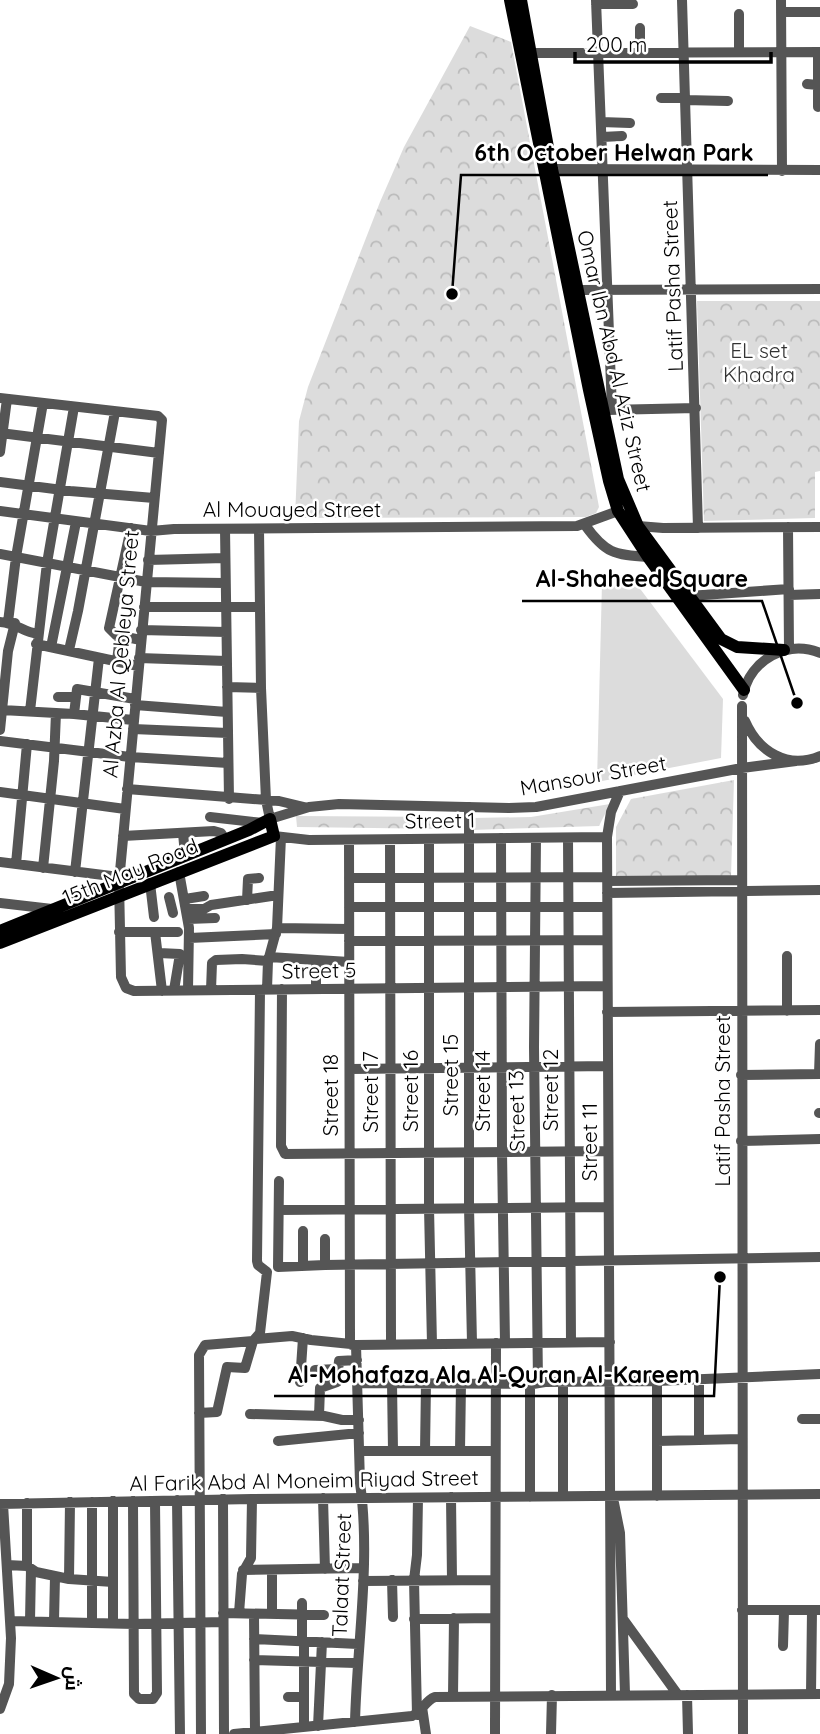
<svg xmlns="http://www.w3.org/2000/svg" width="820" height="1734" font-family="Quicksand,Cairo,sans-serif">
<defs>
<pattern id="forest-crowns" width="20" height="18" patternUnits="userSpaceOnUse" patternTransform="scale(1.75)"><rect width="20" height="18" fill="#dcdcdc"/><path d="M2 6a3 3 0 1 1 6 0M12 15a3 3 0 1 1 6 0" fill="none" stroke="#bbb"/></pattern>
</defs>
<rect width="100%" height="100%" fill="#fff"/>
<!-- forest -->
<path fill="url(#forest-crowns)" d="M470,26L511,42L599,507L596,513L586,517L295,518L299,421L308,387L380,202L404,147Z
M697,301H820V471L815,472V518L704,521Z
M734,780L731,876H616V827L631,799Z
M610,804L599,826L472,830L473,818L531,817Z
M296,816L450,817V829L297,827Z"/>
<!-- garden -->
<path fill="#dcdcdc" d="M602,583L638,586L723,699L721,758L597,782Z"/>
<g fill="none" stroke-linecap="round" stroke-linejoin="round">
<!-- minor -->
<path stroke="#555" stroke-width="10" d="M596,0L612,410
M682,0L698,528
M781,0L782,171
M596,4H633
M781,12H820
M640,28V52
M739,52V14
M818,52V107
M525,53L820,52
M807,84L818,85
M661,98H685
M685,100L728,101
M601,122L630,123
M602,137L622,136
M552,169L820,170
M578,290L820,289
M0,398L158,416L162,420L119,882L121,977L126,988L134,991L607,986
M607,410L696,408
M0,433L159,453
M0,452L7,399
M0,482L70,491L154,498
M0,511L151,531L174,529L577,526L618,511
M585,525C605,553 614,555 648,557
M638,526L663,528L820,527
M788,527L789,649
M131,528L109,628L116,635L141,640
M225,529L229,799
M259,529L261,688L266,800L270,819L309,807L339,804L509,808L536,807L742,768L796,761
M0,554L146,582L225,583
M148,560L225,558
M789,595L820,594
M688,596L789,589
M144,607H260
M0,622C17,623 22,632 38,634
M8,622L16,557L43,403
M141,630L226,632
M36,644L138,666
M51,647L76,522
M69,650L78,611L115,412
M139,658L226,661
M117,661L120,636
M227,687L261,688
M743,695C750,660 787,639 820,653
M58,697H75
M135,705L227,712
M742,706L743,1734
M2,710L74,714L133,720
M30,711L47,563L74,407
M74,714L77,689L135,699
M745,721C758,751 787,770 820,756
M133,729L228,733
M0,730L8,651L15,623
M0,741L130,757L228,763
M127,789L279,801L304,807
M0,792L125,809
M469,807V1207L472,1343
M210,817L263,823
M183,833L185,855
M123,836L214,831L221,833L225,839
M274,836L309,840L607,837
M501,838L502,1152L505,1343
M536,838L534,1047L538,1383
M568,838L571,1342
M429,839V1208L432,1344
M349,840L350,1342L352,1345H356
M390,840L391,1344
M0,862L119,877
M16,864L27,744
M43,868L54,761L56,713
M75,872L99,658
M179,872L189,928L188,990
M349,878L607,877
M607,881L741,880
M150,883L154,917
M607,893L820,890
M169,897L173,913
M185,899L204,896
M247,900L248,879L259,878
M0,903L52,909
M349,907H607
M187,909H204L211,905L278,895
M188,919L215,918
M277,928L349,929
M119,932H178
M155,932L162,991
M189,938L276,934
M349,941L607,940
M159,953L180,954L174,990
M787,956V1011
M269,957L349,962
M316,961V989
M267,989L268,961L277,928L281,837
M282,989L281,1146L285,1154L608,1151
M211,990L212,963L216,960L242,959L268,961
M607,1012L820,1010
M350,1069L608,1066
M819,1074L820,1044
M741,1075L820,1074
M819,1113H820
M741,1141L820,1139
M279,1181L278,1267L325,1265L820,1257
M279,1210L608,1207
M325,1265V1239
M303,1266V1231
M256,1339L292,1336L311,1340L351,1344
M356,1345L610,1342
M315,1370L338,1369
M699,1379V1440
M657,1381V1496
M300,1382L303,1338
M357,1383L533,1384L545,1382L657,1381L820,1374
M392,1383L393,1451
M199,1413L217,1412L227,1367L245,1368L253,1341L260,1333L267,1272L258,1265L257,1261L260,990
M250,1414L324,1416L342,1420H359
M319,1416L320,1388L337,1382L339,1361L357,1360
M802,1419H820
M278,1441L359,1433
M657,1441L741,1439
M360,1451H494
M425,1451L426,1383
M460,1451L461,1383
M563,1496V1382
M451,1497L452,1580
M530,1497V1384
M323,1498L325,1569
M223,1499L224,1734
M177,1500L180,1734
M133,1501L134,1694L139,1699H153L157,1693L155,1501
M614,1503L620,1533L625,1694
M0,1504L252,1499L820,1494
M7,1565L27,1566L36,1572L69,1579L113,1582
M27,1566V1503
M243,1570L363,1568
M69,1579L70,1502
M392,1580L393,1617
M363,1581L494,1580
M742,1610H820
M223,1613L324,1615
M239,1613L242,1574L251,1558L252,1499
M254,1614L255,1732
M272,1614V1570
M414,1619L495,1618
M623,1619L678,1695
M10,1621L134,1624L223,1622
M30,1621L31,1569
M54,1621L55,1577
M92,1622V1502
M113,1623V1501
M254,1639L358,1644
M302,1641V1603
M783,1646L784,1611
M254,1660L356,1663
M611,1694L607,837L611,812L620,791
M811,1694L812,1610
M687,1695L688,1734
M453,1696L454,1618
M288,1697H304
M422,1707L426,1734
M0,1709L9,1684L11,1638L3,1504
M417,1715L414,1580L417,1555L418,1498
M355,1722C357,1643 371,1561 360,1483L356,1345
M318,1726L322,1642
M304,1727V1641
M201,1734L199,1355L205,1345L253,1341
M234,1734L412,1716C423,1712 424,1701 435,1697L820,1694
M495,1734L496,1343
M551,1734L552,1695"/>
<!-- major -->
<path stroke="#000" stroke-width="12" d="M510,0L589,390L609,481L618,511L648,557L744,690
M521,0L552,169L618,479L638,526L721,639L737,647L784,650
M0,931L249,830L270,819L274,836L0,943"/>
</g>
<g text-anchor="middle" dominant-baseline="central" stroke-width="5" stroke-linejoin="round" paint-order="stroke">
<!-- street labels -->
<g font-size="21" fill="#000" stroke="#fff">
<text transform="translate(672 286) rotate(-92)">Latif Pasha Street</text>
<text transform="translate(615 361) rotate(77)">Omar Ibn Abd Al Aziz Street</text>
<text x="292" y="509">Al Mouayed Street</text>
<text transform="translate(120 654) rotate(-85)">Al Azba Al Qebleya Street</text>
<text transform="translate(593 775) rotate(-10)">Mansour Street</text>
<text transform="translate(440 820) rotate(-1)">Street 1</text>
<text transform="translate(130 871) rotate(-22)">15th May Road</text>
<text transform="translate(319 970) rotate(-1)">Street 5</text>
<text transform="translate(450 1075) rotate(-90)">Street 15</text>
<text transform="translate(550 1090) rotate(-90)">Street 12</text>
<text transform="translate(410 1091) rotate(-90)">Street 16</text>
<text transform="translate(482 1091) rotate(-90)">Street 14</text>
<text transform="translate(370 1092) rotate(-90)">Street 17</text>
<text transform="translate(330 1095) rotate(-90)">Street 18</text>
<text transform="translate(722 1101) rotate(-90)">Latif Pasha Street</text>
<text transform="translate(516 1111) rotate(-91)">Street 13</text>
<text transform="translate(589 1142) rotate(-90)">Street 11</text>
<text transform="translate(304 1480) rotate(-1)">Al Farik Abd Al Moneim Riyad Street</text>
<text transform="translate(341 1575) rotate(-88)">Talaat Street</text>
</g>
<!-- park labels -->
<g font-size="21" fill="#333" stroke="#fff">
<text x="759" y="350">EL set<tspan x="759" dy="24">Khadra</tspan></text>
</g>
</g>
<!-- callouts -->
<path fill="none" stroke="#000" stroke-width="2.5" d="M452 294L461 175H768M797 703L762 601H522M720 1277L714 1396H274"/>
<g fill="#000" stroke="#fff" stroke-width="2.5">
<circle cx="452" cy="294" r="7"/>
<circle cx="797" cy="703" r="7"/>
<circle cx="720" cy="1277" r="7"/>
</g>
<g font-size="23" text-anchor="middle" font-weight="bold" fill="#000" stroke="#fff" stroke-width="5" stroke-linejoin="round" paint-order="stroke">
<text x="614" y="161">6th October Helwan Park</text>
<text x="642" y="587">Al-Shaheed Square</text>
<text x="494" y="1383">Al-Mohafaza Ala Al-Quran Al-Kareem</text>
</g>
<!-- north arrow -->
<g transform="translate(56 1678) rotate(92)" stroke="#ffffff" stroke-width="5" paint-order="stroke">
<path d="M0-5L12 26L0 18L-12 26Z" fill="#000000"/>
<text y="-10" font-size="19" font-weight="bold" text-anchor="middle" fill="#000000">ش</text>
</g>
<!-- scale -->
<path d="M575 52v10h196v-10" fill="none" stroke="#000000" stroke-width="3.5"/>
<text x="586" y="52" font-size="21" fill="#000000" stroke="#ffffff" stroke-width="5" paint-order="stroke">200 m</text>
</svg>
